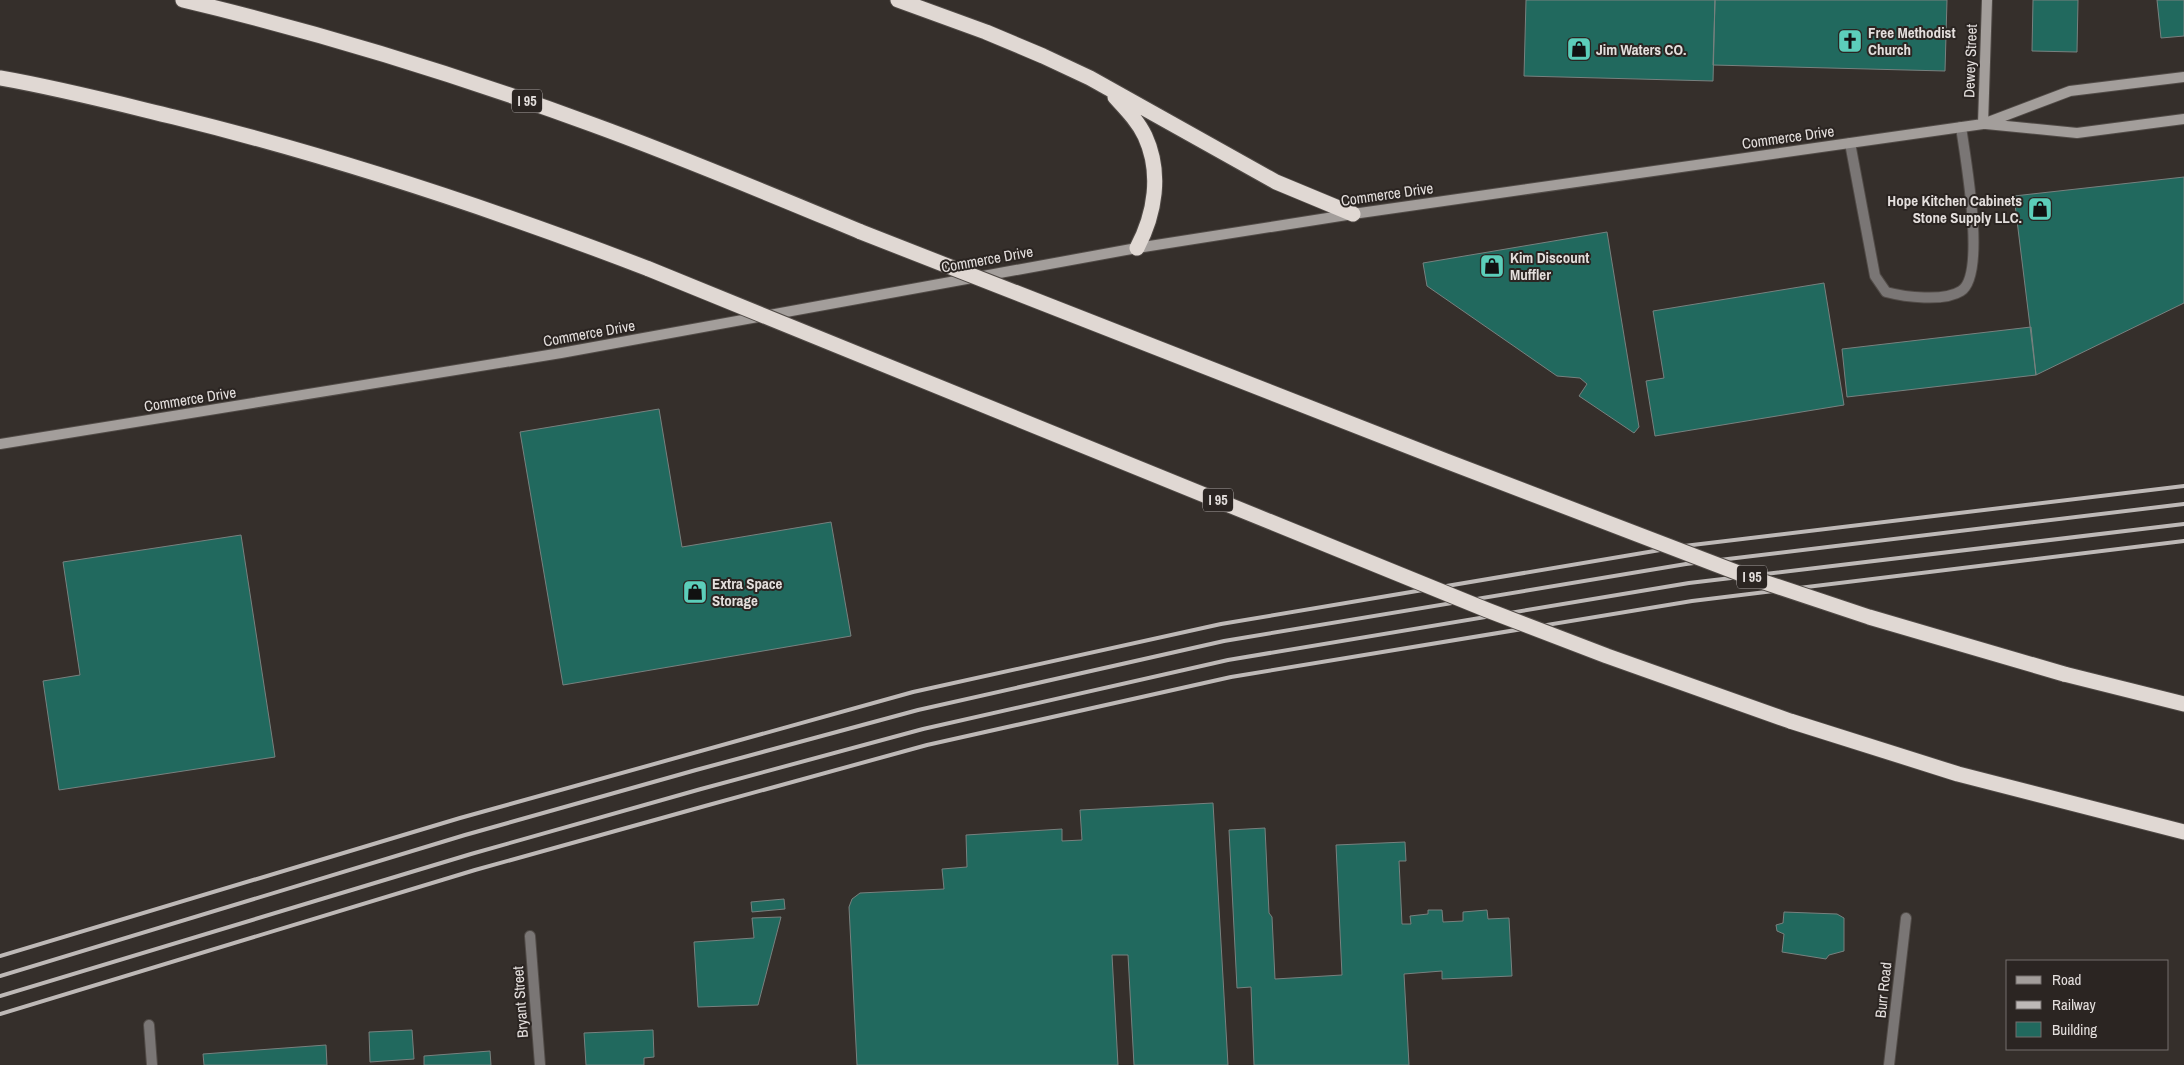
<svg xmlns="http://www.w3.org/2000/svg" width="2184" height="1065" font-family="'Archivo Narrow',sans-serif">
<rect width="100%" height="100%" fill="#352f2b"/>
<!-- building -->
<path fill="#21695e" stroke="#78817f" d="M1526,0H1715L1713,81L1524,76Z
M1715,0H1947L1945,71L1713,65Z
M2033,0H2078L2077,52L2032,51Z
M2157,0H2184V36L2161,38Z
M2184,177V303L2036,375L2014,196Z
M1607,232L1639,427L1634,433L1579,396L1587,384L1580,378L1557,376L1427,286L1423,263Z
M1824,283L1844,405L1655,436L1646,381L1664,378L1653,311Z
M2031,327L2036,375L1847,397L1842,349Z
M659,409L682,547L831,522L851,636L563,685L520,432Z
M241,535L275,757L59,790L43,681L80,675L63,562Z
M1213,803L1228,1065H1134L1128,955H1112L1118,1065H857L849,907L852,899L860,893L944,889L942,869L967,867L966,835L1062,829V841L1082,840L1080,810Z
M1265,828L1269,913L1272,917L1275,979L1342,975L1336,845L1405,842L1406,861H1399L1402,924H1411L1410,916L1428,914V910H1442L1443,922L1463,921V912L1487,910L1488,919L1509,918L1512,976L1442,979V971L1404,974L1409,1065H1254L1251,987L1237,988L1229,830Z
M784,899L785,909L752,912L751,902Z
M1784,912L1837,914L1844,918V951L1829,955L1826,959L1782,952L1784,934L1777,931L1776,925L1783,923Z
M781,917L758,1005L698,1007L694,942L754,938L752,918Z
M412,1030L414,1059L370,1062L369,1032Z
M653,1030L654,1057L644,1058V1065H586L584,1033Z
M326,1045L327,1065H204L203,1054Z
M490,1051L491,1065H424V1056Z"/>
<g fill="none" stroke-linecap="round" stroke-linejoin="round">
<defs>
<path id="service" d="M1850,143L1875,276L1886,292C1905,297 1944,302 1961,291C1987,275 1965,156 1961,127"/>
<path id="minor" d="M530,936L540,1065
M149,1025L152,1065
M1889,1065L1906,918"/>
<path id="secondary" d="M1983,124L1987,0
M1986,124L2077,133L2184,119
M0,444L561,353L1137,248L1353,214L1983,124L2070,91L2184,77"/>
<path id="motorway" d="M183,0C322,33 458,75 591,124C682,157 772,195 861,232
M898,0L986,32L1043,56L1090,78L1276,182L1353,214
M0,78C58,88 116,103 174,117C336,157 493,209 649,269
M1115,97C1126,109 1138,121 1145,136C1162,173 1155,214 1137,248
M2064,674L2184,704
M1790,721L1958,774L2184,832"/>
</defs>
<!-- service casing -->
<use href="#service" stroke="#514b47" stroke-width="12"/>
<!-- minor casing -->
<use href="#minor" stroke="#514b47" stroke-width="12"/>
<!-- secondary casing -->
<use href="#secondary" stroke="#514b47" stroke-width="12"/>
<!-- motorway casing -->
<use href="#motorway" stroke="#514b47" stroke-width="17"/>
<!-- service -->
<use href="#service" stroke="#7a7675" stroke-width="10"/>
<!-- minor -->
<use href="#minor" stroke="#7a7675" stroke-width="10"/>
<!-- secondary -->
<use href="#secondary" stroke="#a39e9b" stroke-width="10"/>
<!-- motorway -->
<use href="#motorway" stroke="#e0d8d3" stroke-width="15"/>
<!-- rail -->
<path stroke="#beb9b7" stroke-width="4" d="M0,956L460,818L913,692L1221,624L1684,546L2184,486
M0,976L465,835L696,770L918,710L1224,641L1686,564L2184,504
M0,996L471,854L701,789L923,729L1228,660L1689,583L2184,524
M0,1014L475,870L705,806L927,745L1231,677L1692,601L2184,541"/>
<defs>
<path id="motorway-bridge" d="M861,232L1446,461L1749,577L1869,617L2064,674
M649,269L1487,610L1607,656L1790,721"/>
</defs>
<!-- motorway-bridge casing -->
<use href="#motorway-bridge" stroke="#514b47" stroke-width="17" stroke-linecap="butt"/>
<!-- motorway-bridge -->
<use href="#motorway-bridge" stroke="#e0d8d3" stroke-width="15"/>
</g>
<!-- icons -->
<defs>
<symbol id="church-square" viewBox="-11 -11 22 22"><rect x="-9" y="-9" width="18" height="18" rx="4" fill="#5cceba" stroke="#2b2522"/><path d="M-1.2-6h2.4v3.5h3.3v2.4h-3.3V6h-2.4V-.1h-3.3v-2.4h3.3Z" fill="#111"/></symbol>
<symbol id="shop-square" viewBox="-11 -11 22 22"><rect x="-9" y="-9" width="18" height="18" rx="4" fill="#5cceba" stroke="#2b2522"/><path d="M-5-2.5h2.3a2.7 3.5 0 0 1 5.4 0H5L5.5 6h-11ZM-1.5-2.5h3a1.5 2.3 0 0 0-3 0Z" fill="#111"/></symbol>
</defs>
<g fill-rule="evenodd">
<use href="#church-square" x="1836" y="27" width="28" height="28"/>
<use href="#shop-square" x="1565" y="35" width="28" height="28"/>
<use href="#shop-square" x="2026" y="195" width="28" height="28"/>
<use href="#shop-square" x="1478" y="252" width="28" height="28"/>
<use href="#shop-square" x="681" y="578" width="28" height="28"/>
</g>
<g text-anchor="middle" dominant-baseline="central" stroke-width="4" stroke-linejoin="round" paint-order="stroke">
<!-- shield labels -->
<g fill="#2b2522" stroke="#aca7a5" stroke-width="1">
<rect x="512" y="89.5" width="30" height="23" rx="4"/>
<rect x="1203" y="488.5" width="30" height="23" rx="4"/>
<rect x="1737" y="565.5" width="30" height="23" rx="4"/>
</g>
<g font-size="14" font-weight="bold" fill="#e4dfdd">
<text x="527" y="101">I 95</text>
<text x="1218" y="500">I 95</text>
<text x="1752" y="577">I 95</text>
</g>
<!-- poi labels -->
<g font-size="15" font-weight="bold" fill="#e4dfdd" stroke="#2b2522" text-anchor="start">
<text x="1868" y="32">Free Methodist<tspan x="1868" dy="17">Church</tspan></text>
<text x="1596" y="49">Jim Waters CO.</text>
<text x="2022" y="200" text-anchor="end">Hope Kitchen Cabinets<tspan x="2022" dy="17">Stone Supply LLC.</tspan></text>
<text x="1510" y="257">Kim Discount<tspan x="1510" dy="17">Muffler</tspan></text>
<text x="712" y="583">Extra Space<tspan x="712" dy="17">Storage</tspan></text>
</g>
<!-- street labels -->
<g font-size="15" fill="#e4dfdd" stroke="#2b2522">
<text transform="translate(1970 61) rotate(-88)">Dewey Street</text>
<text transform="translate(1788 137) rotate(-8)">Commerce Drive</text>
<text transform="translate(1387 194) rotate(-8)">Commerce Drive</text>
<text transform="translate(987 259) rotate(-10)">Commerce Drive</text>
<text transform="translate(589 333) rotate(-10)">Commerce Drive</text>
<text transform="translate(190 399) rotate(-9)">Commerce Drive</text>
<text transform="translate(1883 990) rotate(-84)">Burr Road</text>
<text transform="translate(520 1002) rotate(-94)">Bryant Street</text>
</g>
</g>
<!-- legend -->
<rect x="2006" y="960" width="162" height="90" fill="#2b2522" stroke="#756f6d"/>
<rect x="2016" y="976" width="25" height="8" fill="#a39e9b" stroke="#756f6d"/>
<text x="2052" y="985" font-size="15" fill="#e4dfdd">Road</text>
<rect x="2016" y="1001" width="25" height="8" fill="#beb9b7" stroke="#756f6d"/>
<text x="2052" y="1010" font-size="15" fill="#e4dfdd">Railway</text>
<rect x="2016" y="1022" width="25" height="15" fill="#21695e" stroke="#756f6d"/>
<text x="2052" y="1035" font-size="15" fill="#e4dfdd">Building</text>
</svg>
